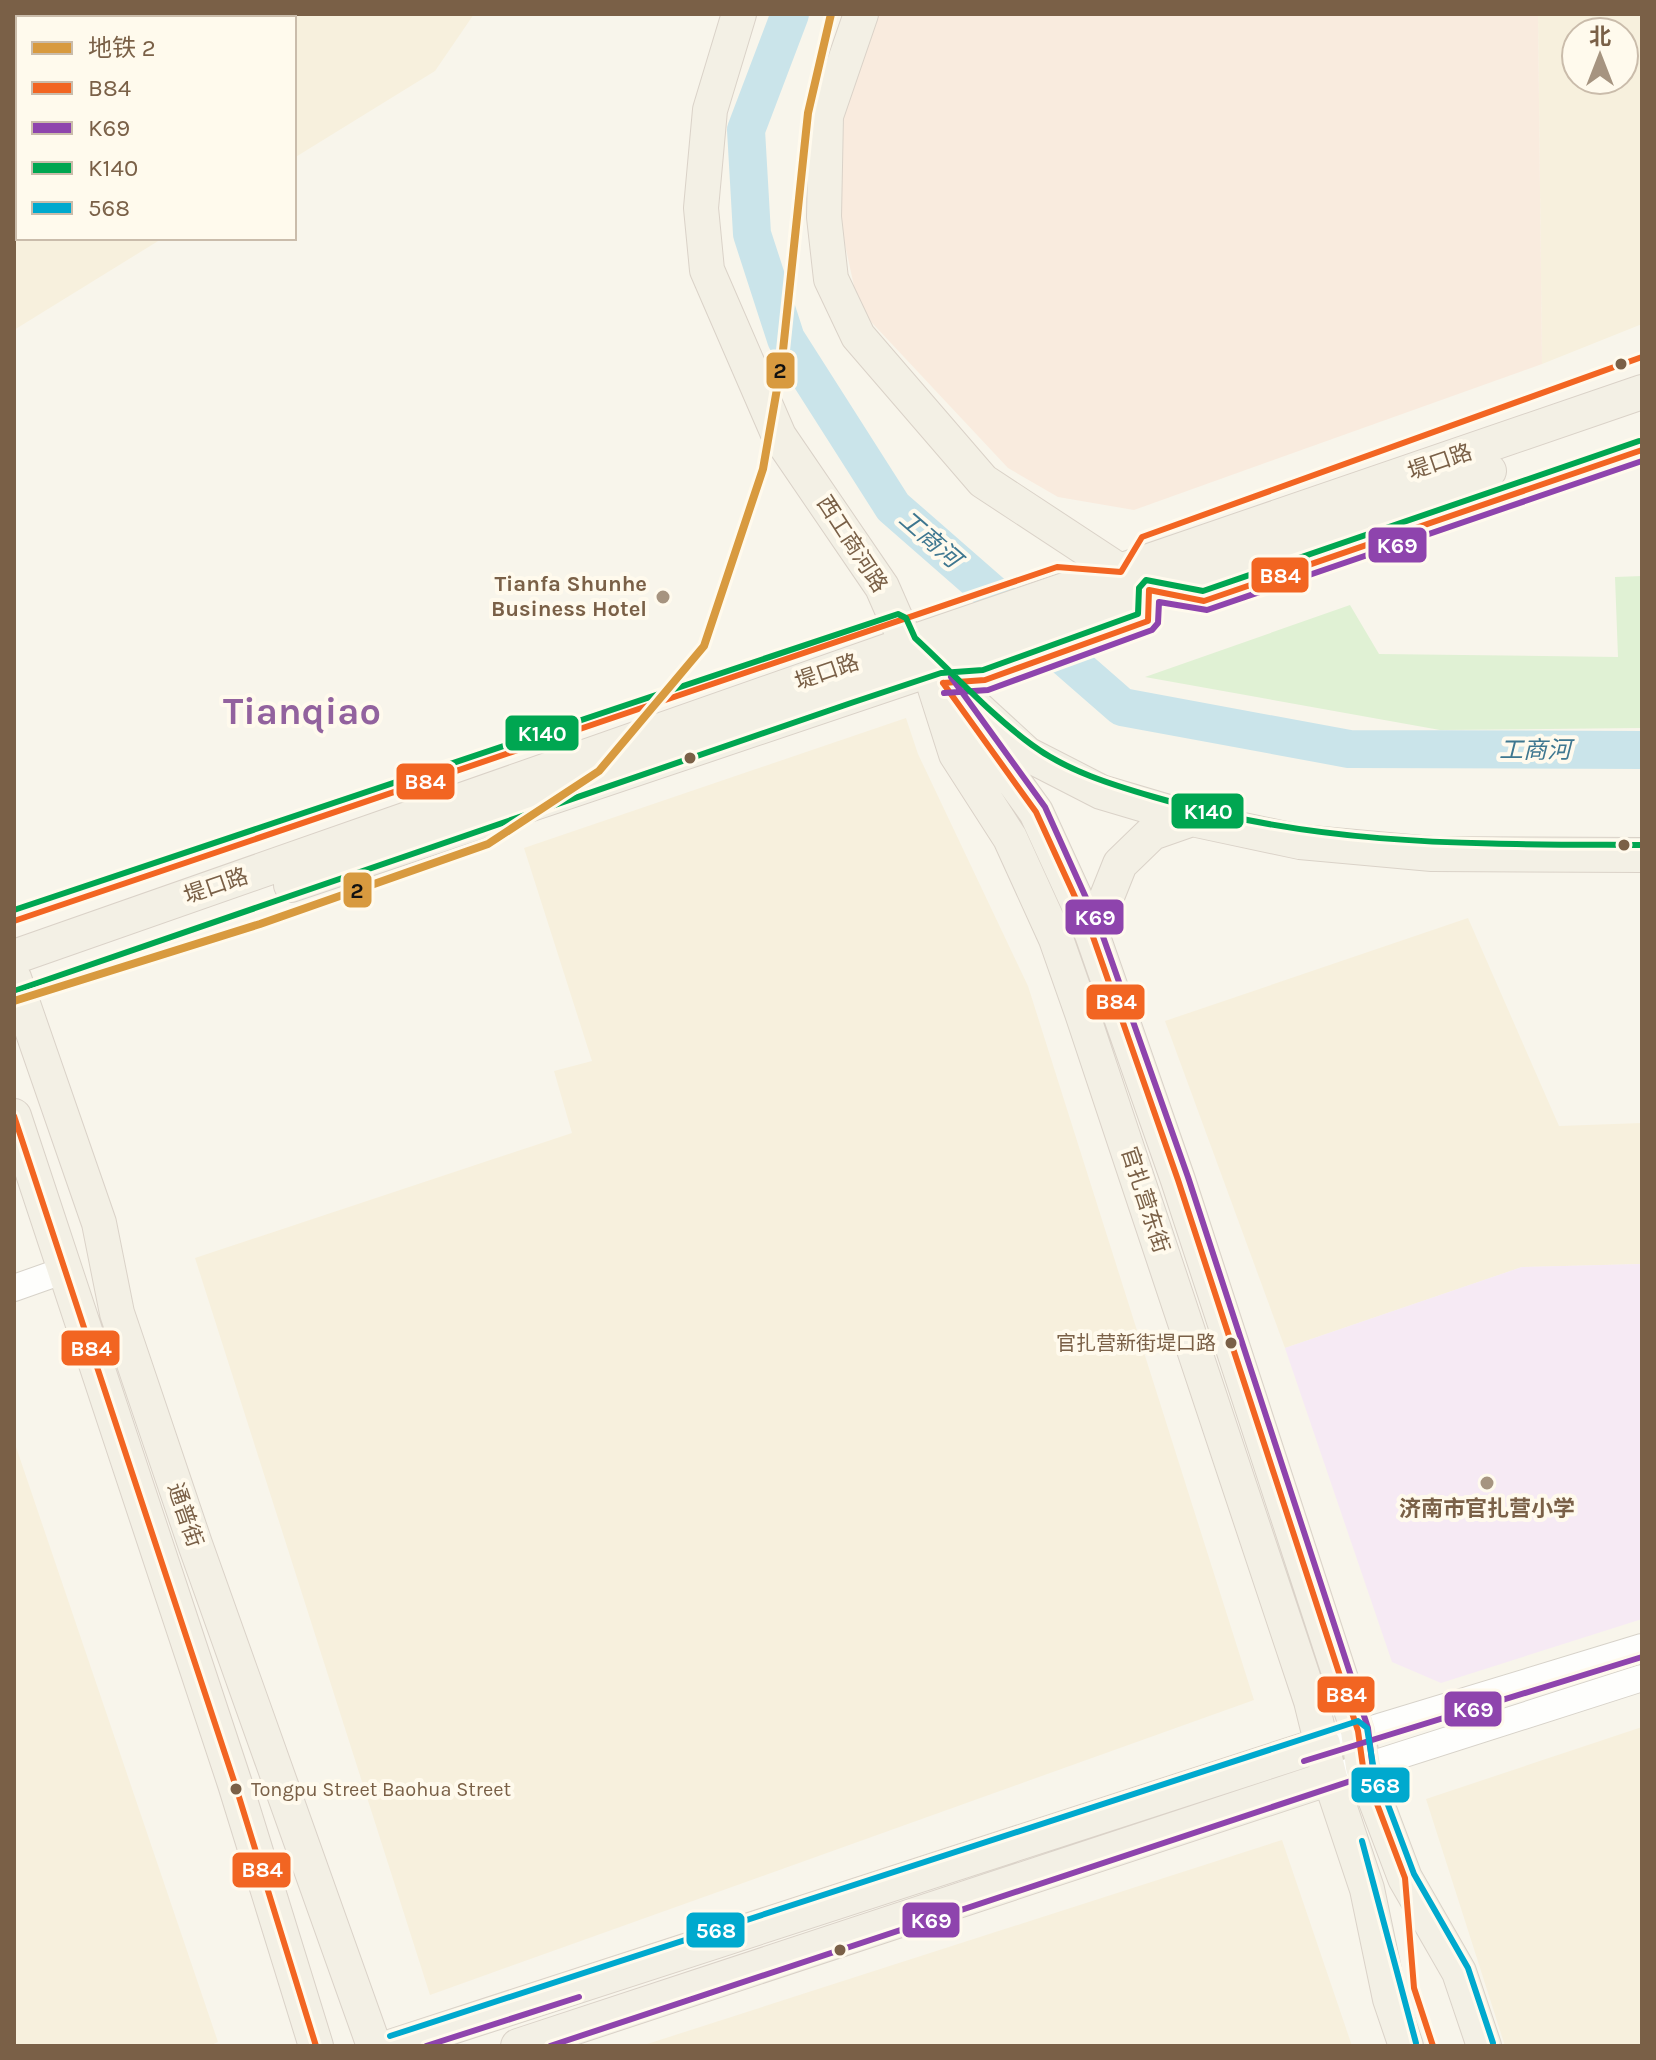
<svg xmlns="http://www.w3.org/2000/svg" width="1656" height="2060" font-family="Karla,'Noto Sans SC',sans-serif">
<rect width="100%" height="100%" fill="#f8f5eb"/>
<!-- residential -->
<path fill="#f7f0dd" fill-rule="evenodd" d="M14,14H474L435,71L294,158V18H18V238H163L14,330Z
M1538,14H1642V324L1542,364ZM1576,32H1624V80H1576Z
M906,718L918,754L1028,986L1254,1700L430,1995L195,1258L572,1133L554,1071L592,1061L524,848Z
M1468,918L1559,1126L1642,1123V1264L1522,1267L1285,1348L1165,1021Z
M14,1441L218,2042L209,2046H14Z
M1642,1727V2046H1505L1426,1799Z
M1282,1840L1352,2046H641Z"/>
<!-- commercial -->
<path fill="#f9ebde" d="M877,14H1538L1542,364L1134,510L1058,497L1008,468L859,309L839,217L844,114Z"/>
<!-- education -->
<path fill="#f6eaf4" d="M1642,1264V1619L1441,1683L1392,1662L1285,1348L1522,1267Z"/>
<!-- green -->
<path fill="#e0f1d4" d="M1642,576V728L1440,730L1145,677L1350,605L1379,654L1618,657L1615,577Z"/>
<g fill="none" stroke-linecap="round" stroke-linejoin="round">
<!-- river -->
<path stroke="#cae4ea" stroke-width="38" d="M790,14L746,130L752,234L786,339L893,507L1122,707L1349,749L1642,750"/>
<defs>
<path id="minor" d="M14,1288L65,1270
M1323,1744L1642,1647
M1348,1772L1642,1678"/>
<path id="major" d="M739,14L710,110L701,208L707,270L779,436L882,587L907,644L1027,754L1101,792L1192,819L1300,842L1432,854L1642,855
M861,14L826,116L824,217L831,279L858,336L983,481L1135,581
M935,688L956,754L1010,838L1056,939L1082,1013L1311,1701L1330,1778L1367,1889L1390,1999L1406,2046
M971,722L1036,812L1092,934L1178,1180L1358,1731L1363,1767L1405,1878L1459,1972L1484,2046
M291,885L935,668L1489,471
M1092,934L1120,864L1152,833L1192,819
M14,957L907,644L1642,392
M14,978L99,1223L117,1313L195,1544L374,2046
M14,1116L235,1784L316,2046
M393,2046L1323,1744
M518,2046L1330,1778"/>
</defs>
<!-- minor casing -->
<use href="#minor" stroke="#d7d2c9" stroke-width="28"/>
<!-- major casing -->
<use href="#major" stroke="#dad2c8" stroke-width="36"/>
<!-- minor -->
<use href="#minor" stroke="#fefefc" stroke-width="26"/>
<!-- major -->
<use href="#major" stroke="#f3f0e5" stroke-width="34"/>
<defs>
<path id="bus-1" d="M943,683L1036,812L1092,934L1178,1180L1358,1731L1363,1767L1405,1878L1414,1988L1433,2046
M943,683L985,680L1148,621L1149,590L1204,601L1642,450
M14,921L1057,567L1121,572L1142,537L1642,357
M14,1116L235,1784L316,2046"/>
<path id="bus-2" d="M944,693L988,690L1152,630L1158,623L1159,602L1207,610L1642,461
M1304,1761L1642,1657
M426,2046L579,1997
M550,2046L1366,1776L1373,1770L1368,1728L1188,1177L1101,931L1045,807L951,677"/>
<path id="bus-3" d="M14,910L898,614L906,618L915,638C953,673 990,714 1032,745C1067,771 1113,785 1154,797C1320,847 1471,844 1642,845
M14,991L851,703L941,673L983,670L1138,614L1139,588L1146,580L1203,591L1639,441"/>
<path id="bus-4" d="M1362,1841L1416,2043
M390,2036L1358,1721L1367,1728L1373,1765L1414,1874L1468,1968L1493,2043"/>
</defs>
<!-- bus-1 casing -->
<use href="#bus-1" stroke="#fffaed" stroke-width="12"/>
<!-- bus-2 casing -->
<use href="#bus-2" stroke="#fffaed" stroke-width="12"/>
<!-- bus-3 casing -->
<use href="#bus-3" stroke="#fffaed" stroke-width="12"/>
<!-- bus-4 casing -->
<use href="#bus-4" stroke="#fffaed" stroke-width="12"/>
<!-- bus-1 -->
<use href="#bus-1" stroke="#f26522" stroke-width="6"/>
<!-- bus-2 -->
<use href="#bus-2" stroke="#8e44ad" stroke-width="6"/>
<!-- bus-3 -->
<use href="#bus-3" stroke="#00a651" stroke-width="6"/>
<!-- bus-4 -->
<use href="#bus-4" stroke="#00a9ce" stroke-width="6"/>
<defs>
<path id="metro-1" d="M14,1001L260,924L488,844L599,771L704,646L763,469L782,360L808,113L831,14"/>
</defs>
<!-- metro-1 casing -->
<use href="#metro-1" stroke="#fffaed" stroke-width="14"/>
<!-- metro-1 -->
<use href="#metro-1" stroke="#d89a3f" stroke-width="8"/>
</g>
<!-- markers -->
<g fill="#7a6047" stroke="#fffaed" stroke-width="3">
<circle cx="1621" cy="364" r="7"/>
<circle cx="690" cy="758" r="7"/>
<circle cx="1624" cy="845" r="7"/>
<circle cx="1231" cy="1343" r="7"/>
<circle cx="236" cy="1789" r="7"/>
<circle cx="840" cy="1950" r="7"/>
</g>
<g fill="#a69480" stroke="#fffaed" stroke-width="3">
<circle cx="663" cy="597" r="8"/>
<circle cx="1487" cy="1483" r="8"/>
</g>
<g text-anchor="middle" dominant-baseline="central" stroke-width="8" stroke-linejoin="round" paint-order="stroke">
<!-- bus labels -->
<g font-size="20" fill="#7a6047" stroke="#fffaed" text-anchor="end">
<text x="1216" y="1343">官扎营新街堤口路</text>
<text x="251" y="1789" text-anchor="start">Tongpu Street Baohua Street</text>
</g>
<!-- street labels -->
<g font-size="22" fill="#7a6047" stroke="#fffaed">
<text transform="translate(1440 462) rotate(-19)">堤口路</text>
<text transform="translate(852 544) rotate(57)">西工商河路</text>
<text transform="translate(827 672) rotate(-19)">堤口路</text>
<text transform="translate(216 886) rotate(-19)">堤口路</text>
<text transform="translate(1145 1200) rotate(72)">官扎营东街</text>
<text transform="translate(185 1515) rotate(71)">通普街</text>
</g>
<!-- poi labels -->
<g font-size="22" font-weight="bold" fill="#7a6047" stroke="#fffaed" text-anchor="end">
<text x="647" y="584">Tianfa Shunhe<tspan x="647" dy="25">Business Hotel</tspan></text>
<text x="1487" y="1509" text-anchor="middle">济南市官扎营小学</text>
</g>
<!-- water labels -->
<g font-size="24" font-style="italic" fill="#3e7790" stroke="#fffaed">
<text transform="translate(930 539) rotate(41)">工商河</text>
<text x="1535" y="750">工商河</text>
</g>
<!-- town labels -->
<g font-size="38" font-weight="bold" fill="#92629e" stroke="#fffaed">
<text x="302" y="711">Tianqiao</text>
</g>
</g>
<g stroke="#fffaed" stroke-width="3">
<rect x="765" y="351" width="31" height="39" rx="8" fill="#d89a3f"/>
<rect x="1367" y="526" width="61" height="38" rx="8" fill="#8e44ad"/>
<rect x="1250" y="556" width="60" height="38" rx="8" fill="#f26522"/>
<rect x="504" y="714" width="76" height="38" rx="8" fill="#00a651"/>
<rect x="395" y="762" width="61" height="39" rx="8" fill="#f26522"/>
<rect x="1170" y="792" width="75" height="38" rx="8" fill="#00a651"/>
<rect x="342" y="871" width="31" height="38" rx="8" fill="#d89a3f"/>
<rect x="1064" y="898" width="61" height="38" rx="8" fill="#8e44ad"/>
<rect x="1085" y="983" width="61" height="38" rx="8" fill="#f26522"/>
<rect x="60" y="1329" width="61" height="38" rx="8" fill="#f26522"/>
<rect x="1316" y="1675" width="60" height="39" rx="8" fill="#f26522"/>
<rect x="1443" y="1690" width="60" height="38" rx="8" fill="#8e44ad"/>
<rect x="1350" y="1766" width="61" height="38" rx="8" fill="#00a9ce"/>
<rect x="231" y="1851" width="61" height="38" rx="8" fill="#f26522"/>
<rect x="901" y="1901" width="60" height="38" rx="8" fill="#8e44ad"/>
<rect x="685" y="1911" width="61" height="38" rx="8" fill="#00a9ce"/>
</g>
<g font-size="22" text-anchor="middle" font-weight="bold" fill="#fff">
<text x="1397" y="553">K69</text>
<text x="1280" y="583">B84</text>
<text x="542" y="741">K140</text>
<text x="425" y="789">B84</text>
<text x="1208" y="819">K140</text>
<text x="1095" y="925">K69</text>
<text x="1116" y="1009">B84</text>
<text x="91" y="1356">B84</text>
<text x="1346" y="1702">B84</text>
<text x="1473" y="1717">K69</text>
<text x="1380" y="1793">568</text>
<text x="262" y="1877">B84</text>
<text x="931" y="1928">K69</text>
<text x="716" y="1938">568</text>
</g>
<g font-size="22" text-anchor="middle" font-weight="bold" fill="#111">
<text x="780" y="378">2</text>
<text x="357" y="898">2</text>
</g>
<!-- border -->
<rect width="1656" height="2060" fill="none" stroke="#7a6047" stroke-width="32"/>
<!-- legend -->
<rect x="16" y="16" width="280" height="224" fill="#fffaed" stroke="#cabcab" stroke-width="2"/>
<rect x="32" y="42" width="40" height="12" fill="#d89a3f" stroke="#cabcab" stroke-width="2"/>
<text x="88" y="56" font-size="24" fill="#7a6047">地铁 2</text>
<rect x="32" y="82" width="40" height="12" fill="#f26522" stroke="#cabcab" stroke-width="2"/>
<text x="88" y="96" font-size="24" fill="#7a6047">B84</text>
<rect x="32" y="122" width="40" height="12" fill="#8e44ad" stroke="#cabcab" stroke-width="2"/>
<text x="88" y="136" font-size="24" fill="#7a6047">K69</text>
<rect x="32" y="162" width="40" height="12" fill="#00a651" stroke="#cabcab" stroke-width="2"/>
<text x="88" y="176" font-size="24" fill="#7a6047">K140</text>
<rect x="32" y="202" width="40" height="12" fill="#00a9ce" stroke="#cabcab" stroke-width="2"/>
<text x="88" y="216" font-size="24" fill="#7a6047">568</text>
<!-- north arrow -->
<g transform="translate(1600 56)"><circle r="38" fill="#fffaed" stroke="#cabcab" stroke-width="2"/>
<path d="M0-6L14 30L0 20L-14 30Z" fill="#a69480"/>
<text y="-12" font-size="22" font-weight="bold" text-anchor="middle" fill="#7a6047">北</text>
</g>
</svg>
